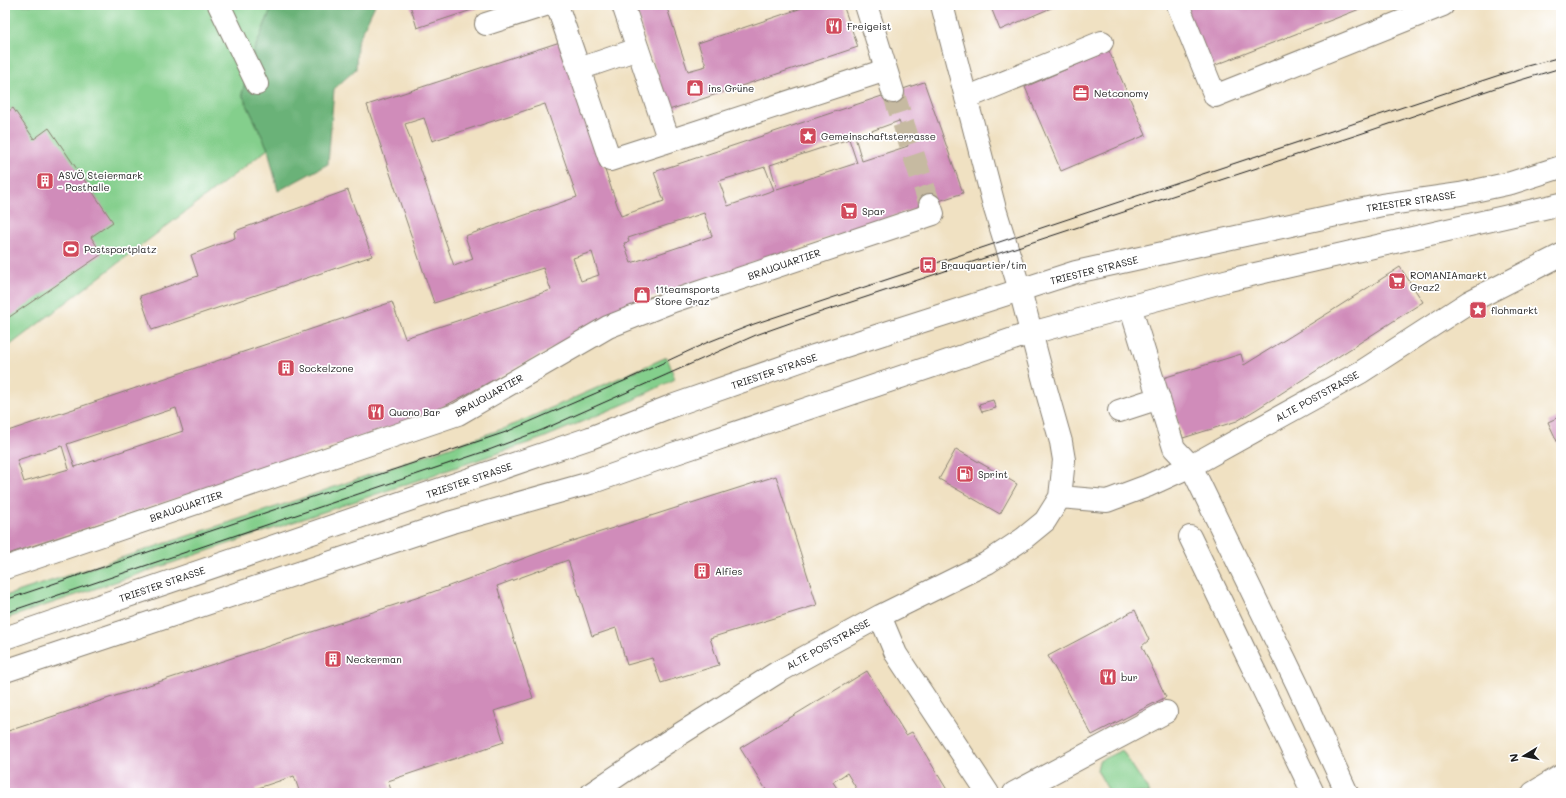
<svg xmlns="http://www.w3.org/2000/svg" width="1566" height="798" font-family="Mali,sans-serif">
<rect width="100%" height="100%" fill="#fff"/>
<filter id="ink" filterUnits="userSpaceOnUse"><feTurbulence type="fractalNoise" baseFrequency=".025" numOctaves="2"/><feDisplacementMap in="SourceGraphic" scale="8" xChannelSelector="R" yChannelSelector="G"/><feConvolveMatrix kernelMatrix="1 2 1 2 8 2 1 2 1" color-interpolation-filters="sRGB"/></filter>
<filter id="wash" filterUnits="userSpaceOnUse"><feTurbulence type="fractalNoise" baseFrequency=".012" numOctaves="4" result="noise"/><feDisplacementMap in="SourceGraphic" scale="16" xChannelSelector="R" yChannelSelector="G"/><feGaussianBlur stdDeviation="0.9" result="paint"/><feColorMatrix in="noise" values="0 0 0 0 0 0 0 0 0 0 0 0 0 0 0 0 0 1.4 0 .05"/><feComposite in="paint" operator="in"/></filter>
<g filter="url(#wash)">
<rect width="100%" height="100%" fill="#f0e1c2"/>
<!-- green -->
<path fill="#84cf8c" stroke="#507654" d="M5,5H273L253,53L242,94L268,149L5,349Z
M667,357L675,379L629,402L543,438L5,619V596L288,503L508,427Z
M1122,750L1150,793H1110L1097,770L1099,761Z"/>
<!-- forest -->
<path fill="#6bb278" stroke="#44674a" d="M273,5H375L357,43L356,69L334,89L328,164L278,191L268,149L242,94L253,53Z"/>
<g id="blocks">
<!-- building -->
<path fill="#d08cba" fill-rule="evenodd" d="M410,5H487L417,28Z
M634,5H666L688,71L706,66L698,43L811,5H843L858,47L669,110Z
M990,5H1058L1000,30Z
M1183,5H1370L1208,68Z
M560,42L621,216L664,201L654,172L924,82L963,193L644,299L430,414L5,555V432L392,302L405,338L551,290L543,268L434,303L367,105ZM545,104L577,197L465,236L473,259L454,266L405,124L424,118L432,141ZM899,121L908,146L862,161L855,137ZM849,139L857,163L777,189L770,165ZM765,167L774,190L728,206L719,181ZM704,213L712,236L631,263L624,243L629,242L628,238ZM592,252L599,275L581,281L573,258ZM176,408L183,431L75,467L67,444ZM62,446L69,469L24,482L17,460Z
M1109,51L1146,135L1061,171L1025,87Z
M13,108L34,139L49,128L113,222L91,237L102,254L5,320V114Z
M348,190L372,256L152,330L140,296L198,276L191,255L235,238L234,232L238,230Z
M1400,267L1423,302L1257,409L1237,421L1183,438L1163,378L1241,354L1244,365L1330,312Z
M993,400L996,408L982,412L979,404Z
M1561,416V450L1548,422Z
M956,449L1017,484L1000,514L939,479Z
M776,476L817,605L710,638L719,665L661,683L652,658L627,665L616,628L592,636L568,560L497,586L533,698L494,711L504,742L388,781L392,793H300L294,776L255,789L256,793H5V732L419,597L563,544Z
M1135,610L1149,640L1142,646L1166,697L1092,735L1048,656Z
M867,671L906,735L912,732L949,793H859L847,773L833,782L840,793H768L740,748Z"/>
</g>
</g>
<g filter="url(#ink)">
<use href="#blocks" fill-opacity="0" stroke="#867e6f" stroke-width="1"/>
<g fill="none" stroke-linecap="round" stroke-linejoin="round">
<!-- minor-tunnel -->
<path stroke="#c6baa1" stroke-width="22" stroke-dasharray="22 11" stroke-linecap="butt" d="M893,92L930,205"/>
<defs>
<path id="minor" d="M219,5L257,84
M557,5L579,69L638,49
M623,5L669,141L886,70
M866,5L893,92
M1178,5L1215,96L1443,5
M486,24L545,5
M579,69L610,160L669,141
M966,98L1102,42
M1130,306L1174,448L1191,466L1297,684L1347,793
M1119,411L1159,398
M1060,497L1107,501L1147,486L1191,466L1361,372L1469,302L1561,255
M1190,537L1313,793
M5,568L458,414L608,327L673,301L933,214L930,205
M880,616L896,654L988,793
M592,793L666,743L778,672L880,616L987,563L1023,539L1045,521L1060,497L1064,460L1061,442L1046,389L1020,290L995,209L942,5
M1014,793L1166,712
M1533,793L1561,776"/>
<path id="major" d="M5,638L590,438L669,407L814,356L1076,272L1382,205L1460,194L1511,183L1561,167
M5,671L452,522L590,483L667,456L1031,333L1229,280L1561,204"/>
</defs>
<!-- minor casing -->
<use href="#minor" stroke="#867e6f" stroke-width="24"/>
<!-- major casing -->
<use href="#major" stroke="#867e6f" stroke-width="24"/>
<!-- minor -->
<use href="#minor" stroke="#fff" stroke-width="22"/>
<!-- major -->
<use href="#major" stroke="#fff" stroke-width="22"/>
<!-- tram -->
<path stroke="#1c1c1c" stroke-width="1" d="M5,600L506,432L624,381L706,343L754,324L1442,94L1527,66L1561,57
M5,613L486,451L542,430L756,335L821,312L1366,132L1504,85L1561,68"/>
</g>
</g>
<!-- icons -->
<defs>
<symbol id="restaurant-square" viewBox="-11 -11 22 22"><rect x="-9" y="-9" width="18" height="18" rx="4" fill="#d1495b" stroke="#fff"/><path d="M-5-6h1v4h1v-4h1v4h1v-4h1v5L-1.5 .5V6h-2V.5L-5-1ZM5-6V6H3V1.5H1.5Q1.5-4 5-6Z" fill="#fff"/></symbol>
<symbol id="shop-square" viewBox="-11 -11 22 22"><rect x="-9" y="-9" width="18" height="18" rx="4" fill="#d1495b" stroke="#fff"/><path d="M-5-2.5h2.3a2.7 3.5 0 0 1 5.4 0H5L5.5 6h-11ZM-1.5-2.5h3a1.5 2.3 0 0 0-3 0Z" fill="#fff"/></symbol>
<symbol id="office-square" viewBox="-11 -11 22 22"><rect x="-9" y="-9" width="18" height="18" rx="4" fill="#d1495b" stroke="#fff"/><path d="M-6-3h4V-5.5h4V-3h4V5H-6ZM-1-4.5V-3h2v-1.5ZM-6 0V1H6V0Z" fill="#fff"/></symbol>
<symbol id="sight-square" viewBox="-11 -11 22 22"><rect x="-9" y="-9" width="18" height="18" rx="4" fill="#d1495b" stroke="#fff"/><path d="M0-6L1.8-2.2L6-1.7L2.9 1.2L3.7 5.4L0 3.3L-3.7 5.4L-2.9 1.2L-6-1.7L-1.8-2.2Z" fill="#fff"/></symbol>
<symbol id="building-square" viewBox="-11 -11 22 22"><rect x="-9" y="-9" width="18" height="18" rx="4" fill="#d1495b" stroke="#fff"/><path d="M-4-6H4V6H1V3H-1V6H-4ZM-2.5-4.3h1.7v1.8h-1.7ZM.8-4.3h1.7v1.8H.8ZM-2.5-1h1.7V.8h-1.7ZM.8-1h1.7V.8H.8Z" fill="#fff"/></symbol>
<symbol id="supermarket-square" viewBox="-11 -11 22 22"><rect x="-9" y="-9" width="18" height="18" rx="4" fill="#d1495b" stroke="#fff"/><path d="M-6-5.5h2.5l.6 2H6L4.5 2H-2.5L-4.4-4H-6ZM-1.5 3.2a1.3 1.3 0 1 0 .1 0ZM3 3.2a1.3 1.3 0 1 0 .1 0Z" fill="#fff"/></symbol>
<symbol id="stadium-square" viewBox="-11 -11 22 22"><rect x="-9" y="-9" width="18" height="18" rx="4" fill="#d1495b" stroke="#fff"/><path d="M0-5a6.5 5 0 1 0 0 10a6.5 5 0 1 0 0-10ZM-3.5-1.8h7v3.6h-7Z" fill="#fff"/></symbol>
<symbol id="bus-square" viewBox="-11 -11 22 22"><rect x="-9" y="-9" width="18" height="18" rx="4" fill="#d1495b" stroke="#fff"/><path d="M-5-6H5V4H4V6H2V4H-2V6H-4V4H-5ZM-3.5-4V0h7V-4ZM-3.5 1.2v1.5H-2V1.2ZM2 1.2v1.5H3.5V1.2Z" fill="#fff"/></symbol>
<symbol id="fuel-square" viewBox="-11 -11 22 22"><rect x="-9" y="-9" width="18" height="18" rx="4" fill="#d1495b" stroke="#fff"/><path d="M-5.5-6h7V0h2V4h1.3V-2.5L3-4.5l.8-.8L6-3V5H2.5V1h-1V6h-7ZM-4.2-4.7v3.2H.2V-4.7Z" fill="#fff"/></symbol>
</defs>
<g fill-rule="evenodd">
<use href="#restaurant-square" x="824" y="16" width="20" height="20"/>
<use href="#shop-square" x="685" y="78" width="20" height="20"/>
<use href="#office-square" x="1071" y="83" width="20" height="20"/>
<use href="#sight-square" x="798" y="126" width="20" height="20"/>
<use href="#building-square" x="35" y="171" width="20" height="20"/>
<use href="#supermarket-square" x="839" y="201" width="20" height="20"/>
<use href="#stadium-square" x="61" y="239" width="20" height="20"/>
<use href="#bus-square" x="918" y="255" width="20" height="20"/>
<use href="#supermarket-square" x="1387" y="271" width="20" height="20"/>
<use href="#shop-square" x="632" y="285" width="20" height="20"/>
<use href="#sight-square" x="1468" y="300" width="20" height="20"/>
<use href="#building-square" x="276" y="358" width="20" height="20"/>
<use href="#restaurant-square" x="366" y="402" width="20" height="20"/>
<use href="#fuel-square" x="955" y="464" width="20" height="20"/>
<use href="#building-square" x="692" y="561" width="20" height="20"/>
<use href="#building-square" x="323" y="649" width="20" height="20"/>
<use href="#restaurant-square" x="1098" y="667" width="20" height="20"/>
</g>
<g text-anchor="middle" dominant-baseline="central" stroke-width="3.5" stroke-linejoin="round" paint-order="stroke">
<!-- poi labels -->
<g font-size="10" fill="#1c1c1c" stroke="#fff" text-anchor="start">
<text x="847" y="26">Freigeist</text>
<text x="708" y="88">ins Grüne</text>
<text x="1094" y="93">Netconomy</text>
<text x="821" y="136">Gemeinschaftsterrasse</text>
<text x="58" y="175">ASVÖ Steiermark<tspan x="58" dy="12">- Posthalle</tspan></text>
<text x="862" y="211">Spar</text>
<text x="84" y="249">Postsportplatz</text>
<text x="941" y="265">Brauquartier/tim</text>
<text x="1410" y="275">ROMANIAmarkt<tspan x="1410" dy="12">Graz2</tspan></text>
<text x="655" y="289">11teamsports<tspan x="655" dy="12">Store Graz</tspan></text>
<text x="1491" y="310">flohmarkt</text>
<text x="299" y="368">Sockelzone</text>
<text x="389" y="412">Quono Bar</text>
<text x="978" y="474">Sprint</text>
<text x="715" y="571">Alfies</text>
<text x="346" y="659">Neckerman</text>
<text x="1121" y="677">bur</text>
</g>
<!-- street labels -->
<g font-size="10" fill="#1c1c1c" stroke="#fff">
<text transform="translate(1411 201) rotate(-9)">TRIESTER STRASSE</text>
<text transform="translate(784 264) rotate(-19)">BRAUQUARTIER</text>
<text transform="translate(1094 270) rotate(-14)">TRIESTER STRASSE</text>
<text transform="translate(774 371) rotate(-19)">TRIESTER STRASSE</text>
<text transform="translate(489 395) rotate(-29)">BRAUQUARTIER</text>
<text transform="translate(1317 396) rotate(-29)">ALTE POSTSTRASSE</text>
<text transform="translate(469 480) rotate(-19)">TRIESTER STRASSE</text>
<text transform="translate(186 506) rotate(-19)">BRAUQUARTIER</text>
<text transform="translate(162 584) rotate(-19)">TRIESTER STRASSE</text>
<text transform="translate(828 644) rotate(-29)">ALTE POSTSTRASSE</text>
</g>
</g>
<!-- margin -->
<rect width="1566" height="798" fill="none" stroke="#fff" stroke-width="20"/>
<!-- north arrow -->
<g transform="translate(1524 756) rotate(260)" stroke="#ffffff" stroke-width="3" paint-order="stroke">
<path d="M0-3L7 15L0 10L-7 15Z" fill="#1c1c1c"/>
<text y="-6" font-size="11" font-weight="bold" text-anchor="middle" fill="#1c1c1c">N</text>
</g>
</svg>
